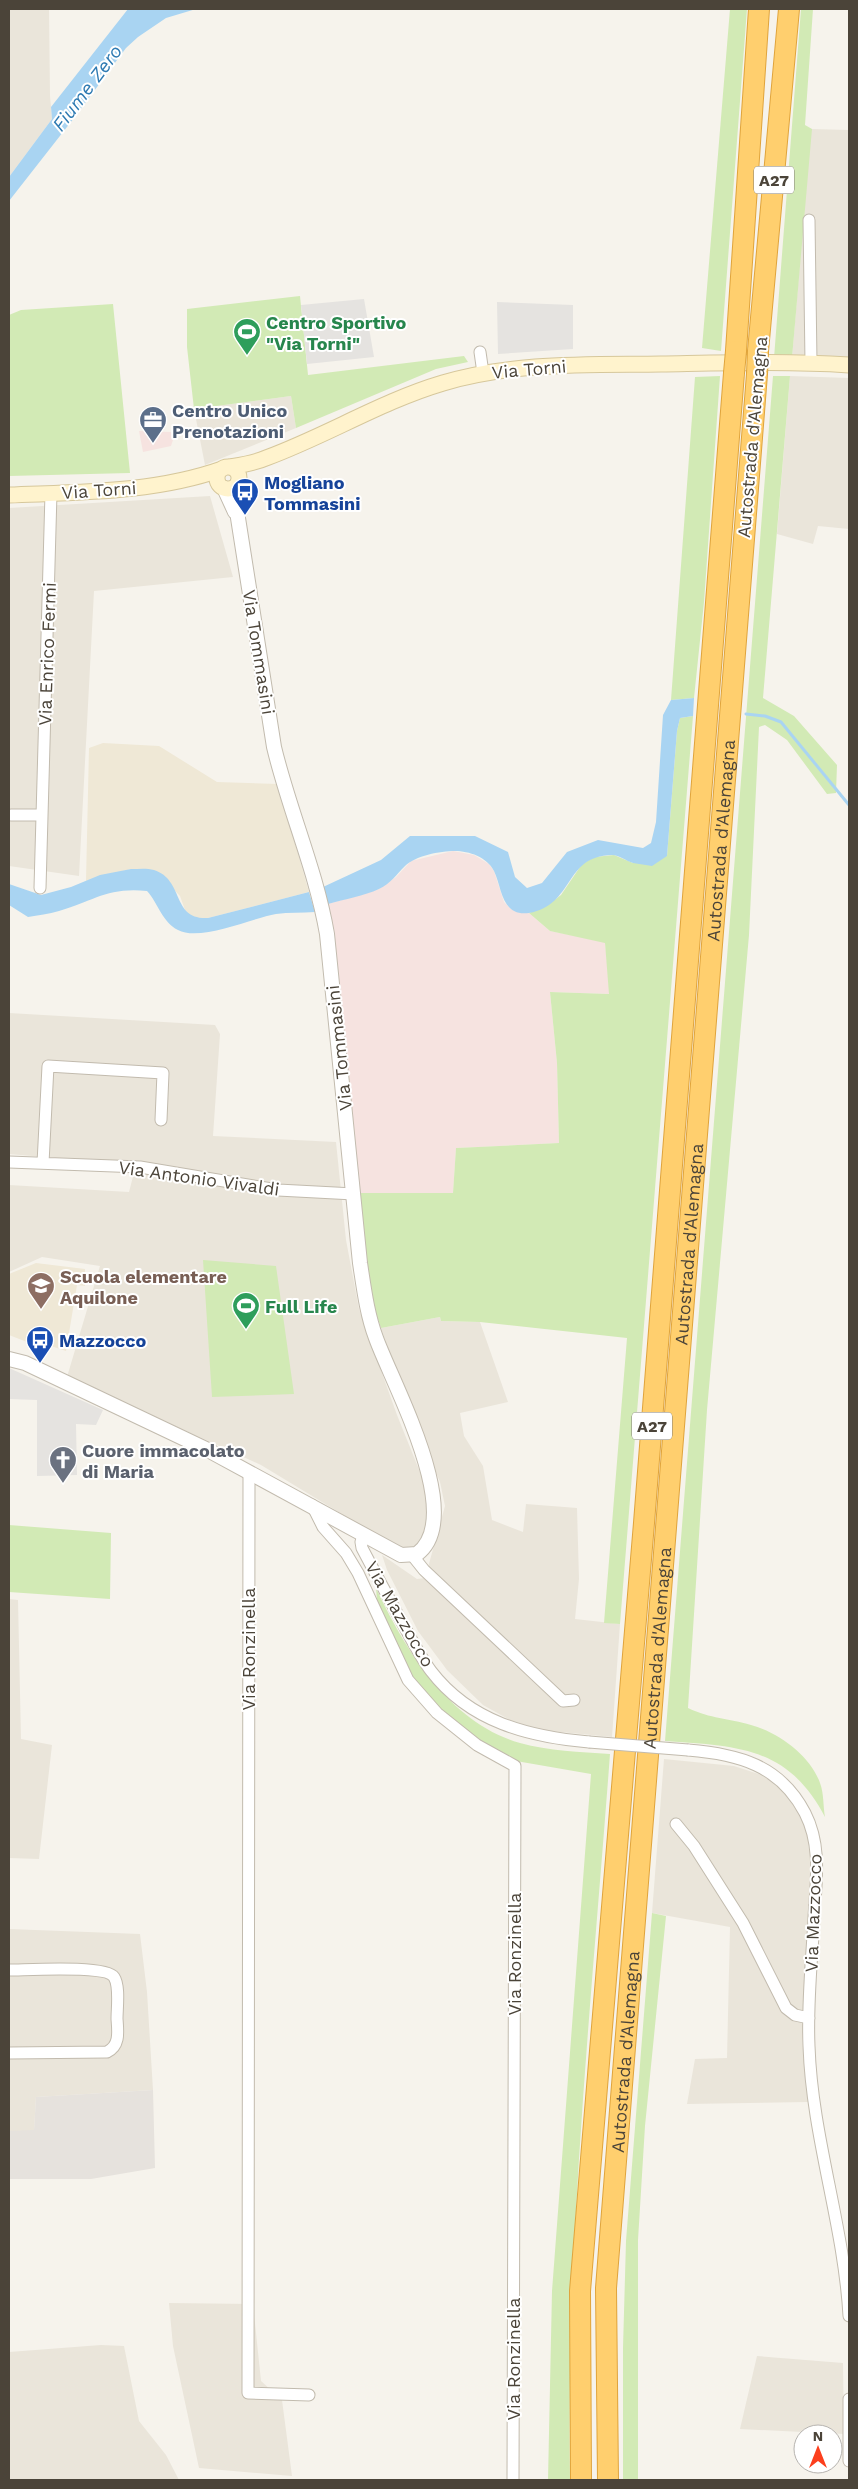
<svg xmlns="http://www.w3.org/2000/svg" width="858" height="2489" font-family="'Work Sans',sans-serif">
<rect width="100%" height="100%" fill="#f6f3ec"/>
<!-- residential -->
<path fill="#eae5da" d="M9,9H49L50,96L52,119L9,177Z
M811,129L849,130V360L792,358Z
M790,376L849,378V529L818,526L813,544L777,534Z
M291,396L296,428L205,465L194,409Z
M210,496L233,577L94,591L79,876L9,866V508Z
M9,1013L215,1025L220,1034L213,1136L336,1142L346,1240L359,1309L397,1415L426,1487L429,1513L416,1559L261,1465L67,1377L100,1266L42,1257L9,1272V1185L129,1192L136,1165L9,1154Z
M440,1317L441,1321L480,1322L508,1402L460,1413L464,1436L483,1466L492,1520L523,1532L526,1504L577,1508L579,1579L575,1619L620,1624L612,1737L540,1730L510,1720L483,1705L447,1670L418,1631L387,1570L382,1555L417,1579L425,1578L445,1506L440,1482L410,1410L381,1328Z
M9,1599L18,1600L21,1739L52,1745L39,1859L9,1858Z
M664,1759L734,1766L765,1776L790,1796L808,1824L814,1875L802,2039L808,2102L687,2104L695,2059L727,2058L730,1927L652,1913Z
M9,1929L140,1934L147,1992L153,2090L36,2097L34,2131H9Z
M169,2303L253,2304L261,2381L282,2400L292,2476L199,2468L173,2346Z
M101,2345L124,2346L139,2421L166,2455L179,2480H9V2352Z
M757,2356L843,2363L844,2434L740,2429Z"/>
<!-- industrial -->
<path fill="#e6e2dd" d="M153,2090L155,2168L91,2179H9V2131L34,2130L36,2097Z"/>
<!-- education -->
<path fill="#efe8d6" d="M103,743L159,746L217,782L278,784L309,892L208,918L197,919L190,916L185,910L180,896L156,871L131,869L86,881L89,748Z
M36,1263L85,1269V1286L77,1285L66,1351L48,1345L45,1349L9,1335V1274Z"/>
<!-- medical -->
<path fill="#f6e3e0" d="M139,431L171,432L174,437L171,446L143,452Z
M453,851L474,855L489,864L494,871L504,902L511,909L529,913L550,931L605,942L610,994L550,992L557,1063L559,1143L456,1148L453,1193H355L328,904L379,889L396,877L411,861Z"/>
<!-- green -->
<path fill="#d2eab5" d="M730,9H747L721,351L702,348Z
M801,9H813L805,125L812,129L792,358H774Z
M300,296L308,375L464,356L468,362L436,369L296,428L291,396L194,409L187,347V309Z
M113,304L130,473L9,476V315L21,310Z
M720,376L704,602L694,698L671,700L695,377Z
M773,376H790L763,698L794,716L837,765L836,793L827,794L787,740L765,725L759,727L749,935L707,1410L688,1708C711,1719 728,1718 751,1725C778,1732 811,1756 820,1783C824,1793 823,1807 825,1817C788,1746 736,1746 665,1741Z
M693,716L620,1624L604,1623L627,1338L480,1322L441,1321L440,1317L381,1328L373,1305L355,1193H453L456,1148L559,1143L557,1063L550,992L609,994L605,943L550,931L529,913L549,904L561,895L582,864L594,857L614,855L633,863L667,856L677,731L680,718Z
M203,1260L276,1266L294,1394L212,1397Z
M9,1525L111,1533L110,1599L9,1592Z
M376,1588C405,1650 450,1723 520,1743C549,1751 580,1752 610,1754C592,1996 566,2238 570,2480H548L552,2291L591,1774L516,1761L461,1736L413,1687L379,1624Z
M652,1913L666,1916L645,2126L638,2240V2480H623V2348L626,2241Z"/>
<!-- parking -->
<path fill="#e5e3e0" d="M364,299L374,357L307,364L301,305Z
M497,302L573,305V349L498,354Z
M9,1368L103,1410L96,1425L76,1424L77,1475L37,1476V1400L9,1399Z"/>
<!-- water -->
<path fill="#a9d4f2" d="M128,9H196L166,18L138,37L126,48L74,118L9,201V177L52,119L51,107Z
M694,698L693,716L680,718L677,731L667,856L652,866C646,865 639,864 633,863C626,861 619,855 612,855C563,856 575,905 529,913C501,917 502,887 494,871C487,857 469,851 455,851C440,851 415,856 405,866C396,875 391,883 379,889C364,896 345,899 328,904L323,887L381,860L410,836H475L508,852L515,877L527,888L542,883L567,852L598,840L643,848L651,843L656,822L663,715L671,700Z
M131,869C139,869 147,868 154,870C185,880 171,920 208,918L309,892L315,912C302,913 289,912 276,914C252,918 200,942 178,930C162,922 158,903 147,891C107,887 94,901 59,911C49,914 38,915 28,917L9,905V884L41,895L71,887L100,875Z"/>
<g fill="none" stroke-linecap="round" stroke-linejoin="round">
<!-- stream -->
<path stroke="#a9d4f2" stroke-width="3" d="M746,714L765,716L781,722L849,805"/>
<defs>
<path id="minor" d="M809,220L811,362
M480,352L483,373
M11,815H42
M40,888L51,493
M9,1162L140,1167L278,1190L354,1194
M43,1163L48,1066L163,1073L161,1120
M249,1473L248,2393L309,2395
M312,1505L323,1527L346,1553L358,1573L408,1680L437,1713L477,1745L515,1766L513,2480
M363,1535L361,1542L362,1548C374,1571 386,1593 398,1615C409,1634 418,1654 431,1671C470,1722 529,1737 589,1742
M412,1555L424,1570L563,1701L574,1700
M688,1750C738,1754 780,1765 805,1813C822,1846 816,1882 814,1917C812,1960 807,2003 809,2046C812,2137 844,2225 849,2316
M676,1824L694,1846L743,1923L786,2008L795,2015L809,2018
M9,1970C27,1970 106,1965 114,1977C120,1986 117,2008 117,2019C118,2032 120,2046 107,2052L9,2053
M849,2399V2461"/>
<path id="tertiary" d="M224,488L235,512
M9,1359L25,1363L208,1450L401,1555L417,1554C467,1517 392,1383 376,1338C367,1314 364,1289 360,1263L327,934C316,870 289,810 274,747L238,518L237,484"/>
<path id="secondary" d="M230,467C242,465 255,463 266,458C326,436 382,401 443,383C513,362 588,365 661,364C723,363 786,361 849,365
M217 478a11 11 0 1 1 22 0a11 11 0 1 1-22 0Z
M9,495C80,492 154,493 222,469"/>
<g id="motorway">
<path d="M736,351L759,9"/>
<path d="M758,351L789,9"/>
<path d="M581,2480L580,2291L644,1523L734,373"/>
<path id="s1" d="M608,2480L606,2288L757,374"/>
</g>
</defs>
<!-- minor casing -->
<use href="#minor" stroke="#c2bbae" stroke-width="13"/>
<!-- tertiary casing -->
<use href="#tertiary" stroke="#c2bbae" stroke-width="16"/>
<!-- secondary casing -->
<use href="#secondary" stroke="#d6c79b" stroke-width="17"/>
<!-- motorway casing -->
<use href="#motorway" stroke="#e0a43c" stroke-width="22"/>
<!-- minor -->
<use href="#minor" stroke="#fff" stroke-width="11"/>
<!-- tertiary -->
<use href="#tertiary" stroke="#fff" stroke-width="14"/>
<!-- secondary -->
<use href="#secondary" stroke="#fff3cd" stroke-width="15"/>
<!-- motorway -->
<use href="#motorway" stroke="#ffcf6e" stroke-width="20"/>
<defs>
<path id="minor-bridge" d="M589,1742L688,1750"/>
<path id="motorway-bridge" d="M734,373L736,351
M757,374L758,351"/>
</defs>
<!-- minor-bridge casing -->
<use href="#minor-bridge" stroke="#c2bbae" stroke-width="13" stroke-linecap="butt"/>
<!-- motorway-bridge casing -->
<use href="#motorway-bridge" stroke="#e0a43c" stroke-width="22" stroke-linecap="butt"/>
<!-- minor-bridge -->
<use href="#minor-bridge" stroke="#fff" stroke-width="11"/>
<!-- motorway-bridge -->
<use href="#motorway-bridge" stroke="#ffcf6e" stroke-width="20"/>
</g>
<!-- icons -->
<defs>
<symbol id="stadium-pin" viewBox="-11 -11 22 30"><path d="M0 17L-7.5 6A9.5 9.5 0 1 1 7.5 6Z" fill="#2e9e5b" stroke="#fff"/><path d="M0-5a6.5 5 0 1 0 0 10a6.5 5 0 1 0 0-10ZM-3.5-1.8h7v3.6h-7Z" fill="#fff"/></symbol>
<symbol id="office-pin" viewBox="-11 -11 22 30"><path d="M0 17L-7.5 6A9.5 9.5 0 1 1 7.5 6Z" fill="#5c6f8a" stroke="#fff"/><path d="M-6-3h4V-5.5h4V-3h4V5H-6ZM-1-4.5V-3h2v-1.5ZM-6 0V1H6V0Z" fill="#fff"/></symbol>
<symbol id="bus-pin" viewBox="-11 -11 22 30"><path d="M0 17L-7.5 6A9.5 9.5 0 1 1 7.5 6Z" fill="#1a4fb4" stroke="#fff"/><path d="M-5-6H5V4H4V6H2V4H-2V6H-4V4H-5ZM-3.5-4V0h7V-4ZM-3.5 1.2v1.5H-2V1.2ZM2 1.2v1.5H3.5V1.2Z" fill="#fff"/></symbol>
<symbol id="school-pin" viewBox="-11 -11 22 30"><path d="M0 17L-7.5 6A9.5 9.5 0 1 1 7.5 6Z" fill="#8d6e63" stroke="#fff"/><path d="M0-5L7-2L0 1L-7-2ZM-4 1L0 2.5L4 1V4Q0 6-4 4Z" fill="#fff"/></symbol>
<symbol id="church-pin" viewBox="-11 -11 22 30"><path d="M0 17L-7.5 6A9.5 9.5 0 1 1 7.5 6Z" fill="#6b7280" stroke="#fff"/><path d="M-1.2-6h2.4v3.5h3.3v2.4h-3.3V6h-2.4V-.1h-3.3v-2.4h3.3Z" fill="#fff"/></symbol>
</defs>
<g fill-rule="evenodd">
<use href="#stadium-pin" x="231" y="316" width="32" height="43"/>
<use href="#office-pin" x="137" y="404" width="32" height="43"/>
<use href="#bus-pin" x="229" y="476" width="32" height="43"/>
<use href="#school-pin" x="25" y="1270" width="32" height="43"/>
<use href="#stadium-pin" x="230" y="1290" width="32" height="43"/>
<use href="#bus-pin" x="24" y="1324" width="32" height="43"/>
<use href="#church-pin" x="47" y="1444" width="32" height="43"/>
</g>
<g text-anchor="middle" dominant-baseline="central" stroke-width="4" stroke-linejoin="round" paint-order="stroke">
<!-- shield labels -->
<g fill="#fff" stroke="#817c74" stroke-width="1">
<rect x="754" y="166.5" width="40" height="27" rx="4"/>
<rect x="632" y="1412.5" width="40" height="27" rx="4"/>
</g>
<g font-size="16" font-weight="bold" fill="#4b4439">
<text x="774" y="180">A27</text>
<text x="652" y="1426">A27</text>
</g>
<!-- leisure labels -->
<g font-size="18" font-weight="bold" fill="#27864d" stroke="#fff" text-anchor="start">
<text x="266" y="322">Centro Sportivo<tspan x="266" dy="21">"Via Torni"</tspan></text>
<text x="265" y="1306">Full Life</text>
</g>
<!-- street labels -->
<g font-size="18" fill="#4b4439" stroke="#fff">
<text transform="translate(529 369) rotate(-5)">Via Torni</text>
<text transform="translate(752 437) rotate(-85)">Autostrada d'Alemagna</text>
<text transform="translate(99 490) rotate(-4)">Via Torni</text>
<text transform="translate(259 652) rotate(81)">Via Tommasini</text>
<text transform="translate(47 654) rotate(-88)">Via Enrico Fermi</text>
<text stroke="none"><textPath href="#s1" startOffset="1644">Autostrada d'Alemagna</textPath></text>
<text transform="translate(339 1048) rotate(-96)">Via Tommasini</text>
<text transform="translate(199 1178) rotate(8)">Via Antonio Vivaldi</text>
<text stroke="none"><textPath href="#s1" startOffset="1239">Autostrada d'Alemagna</textPath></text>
<text transform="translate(400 1614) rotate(60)">Via Mazzocco</text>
<text stroke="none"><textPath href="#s1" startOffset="834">Autostrada d'Alemagna</textPath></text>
<text transform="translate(248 1649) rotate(-90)">Via Ronzinella</text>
<text transform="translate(813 1913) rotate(-88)">Via Mazzocco</text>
<text transform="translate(514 1954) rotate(-90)">Via Ronzinella</text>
<text stroke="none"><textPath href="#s1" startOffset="429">Autostrada d'Alemagna</textPath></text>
<text transform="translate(513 2359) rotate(-90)">Via Ronzinella</text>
</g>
<!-- service labels -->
<g font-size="18" font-weight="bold" fill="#4e5e75" stroke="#fff" text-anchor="start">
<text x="172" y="410">Centro Unico<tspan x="172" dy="21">Prenotazioni</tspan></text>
</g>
<!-- transit labels -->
<g font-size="18" font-weight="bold" fill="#164399" stroke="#fff" text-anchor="start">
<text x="264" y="482">Mogliano<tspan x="264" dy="21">Tommasini</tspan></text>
<text x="59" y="1340">Mazzocco</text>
</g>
<!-- education labels -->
<g font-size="18" font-weight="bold" fill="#785e54" stroke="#fff" text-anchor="start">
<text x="60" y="1276">Scuola elementare<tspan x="60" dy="21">Aquilone</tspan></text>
</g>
<!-- worship labels -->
<g font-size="18" font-weight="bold" fill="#5b616d" stroke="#fff" text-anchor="start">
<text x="82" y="1450">Cuore immacolato<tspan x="82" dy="21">di Maria</tspan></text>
</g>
<!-- water labels -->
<g font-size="19" font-style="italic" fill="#2e7ab2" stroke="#fff">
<text transform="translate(87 88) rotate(-53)">Fiume Zero</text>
</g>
</g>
<!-- border -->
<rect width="858" height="2489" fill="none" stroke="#4b4439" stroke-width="20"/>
<!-- north arrow -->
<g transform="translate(818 2449)"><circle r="24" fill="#ffffff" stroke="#b7b4b0"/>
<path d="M0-4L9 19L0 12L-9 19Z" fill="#fc3f1d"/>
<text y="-8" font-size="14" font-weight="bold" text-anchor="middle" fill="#4b4439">N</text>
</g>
</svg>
